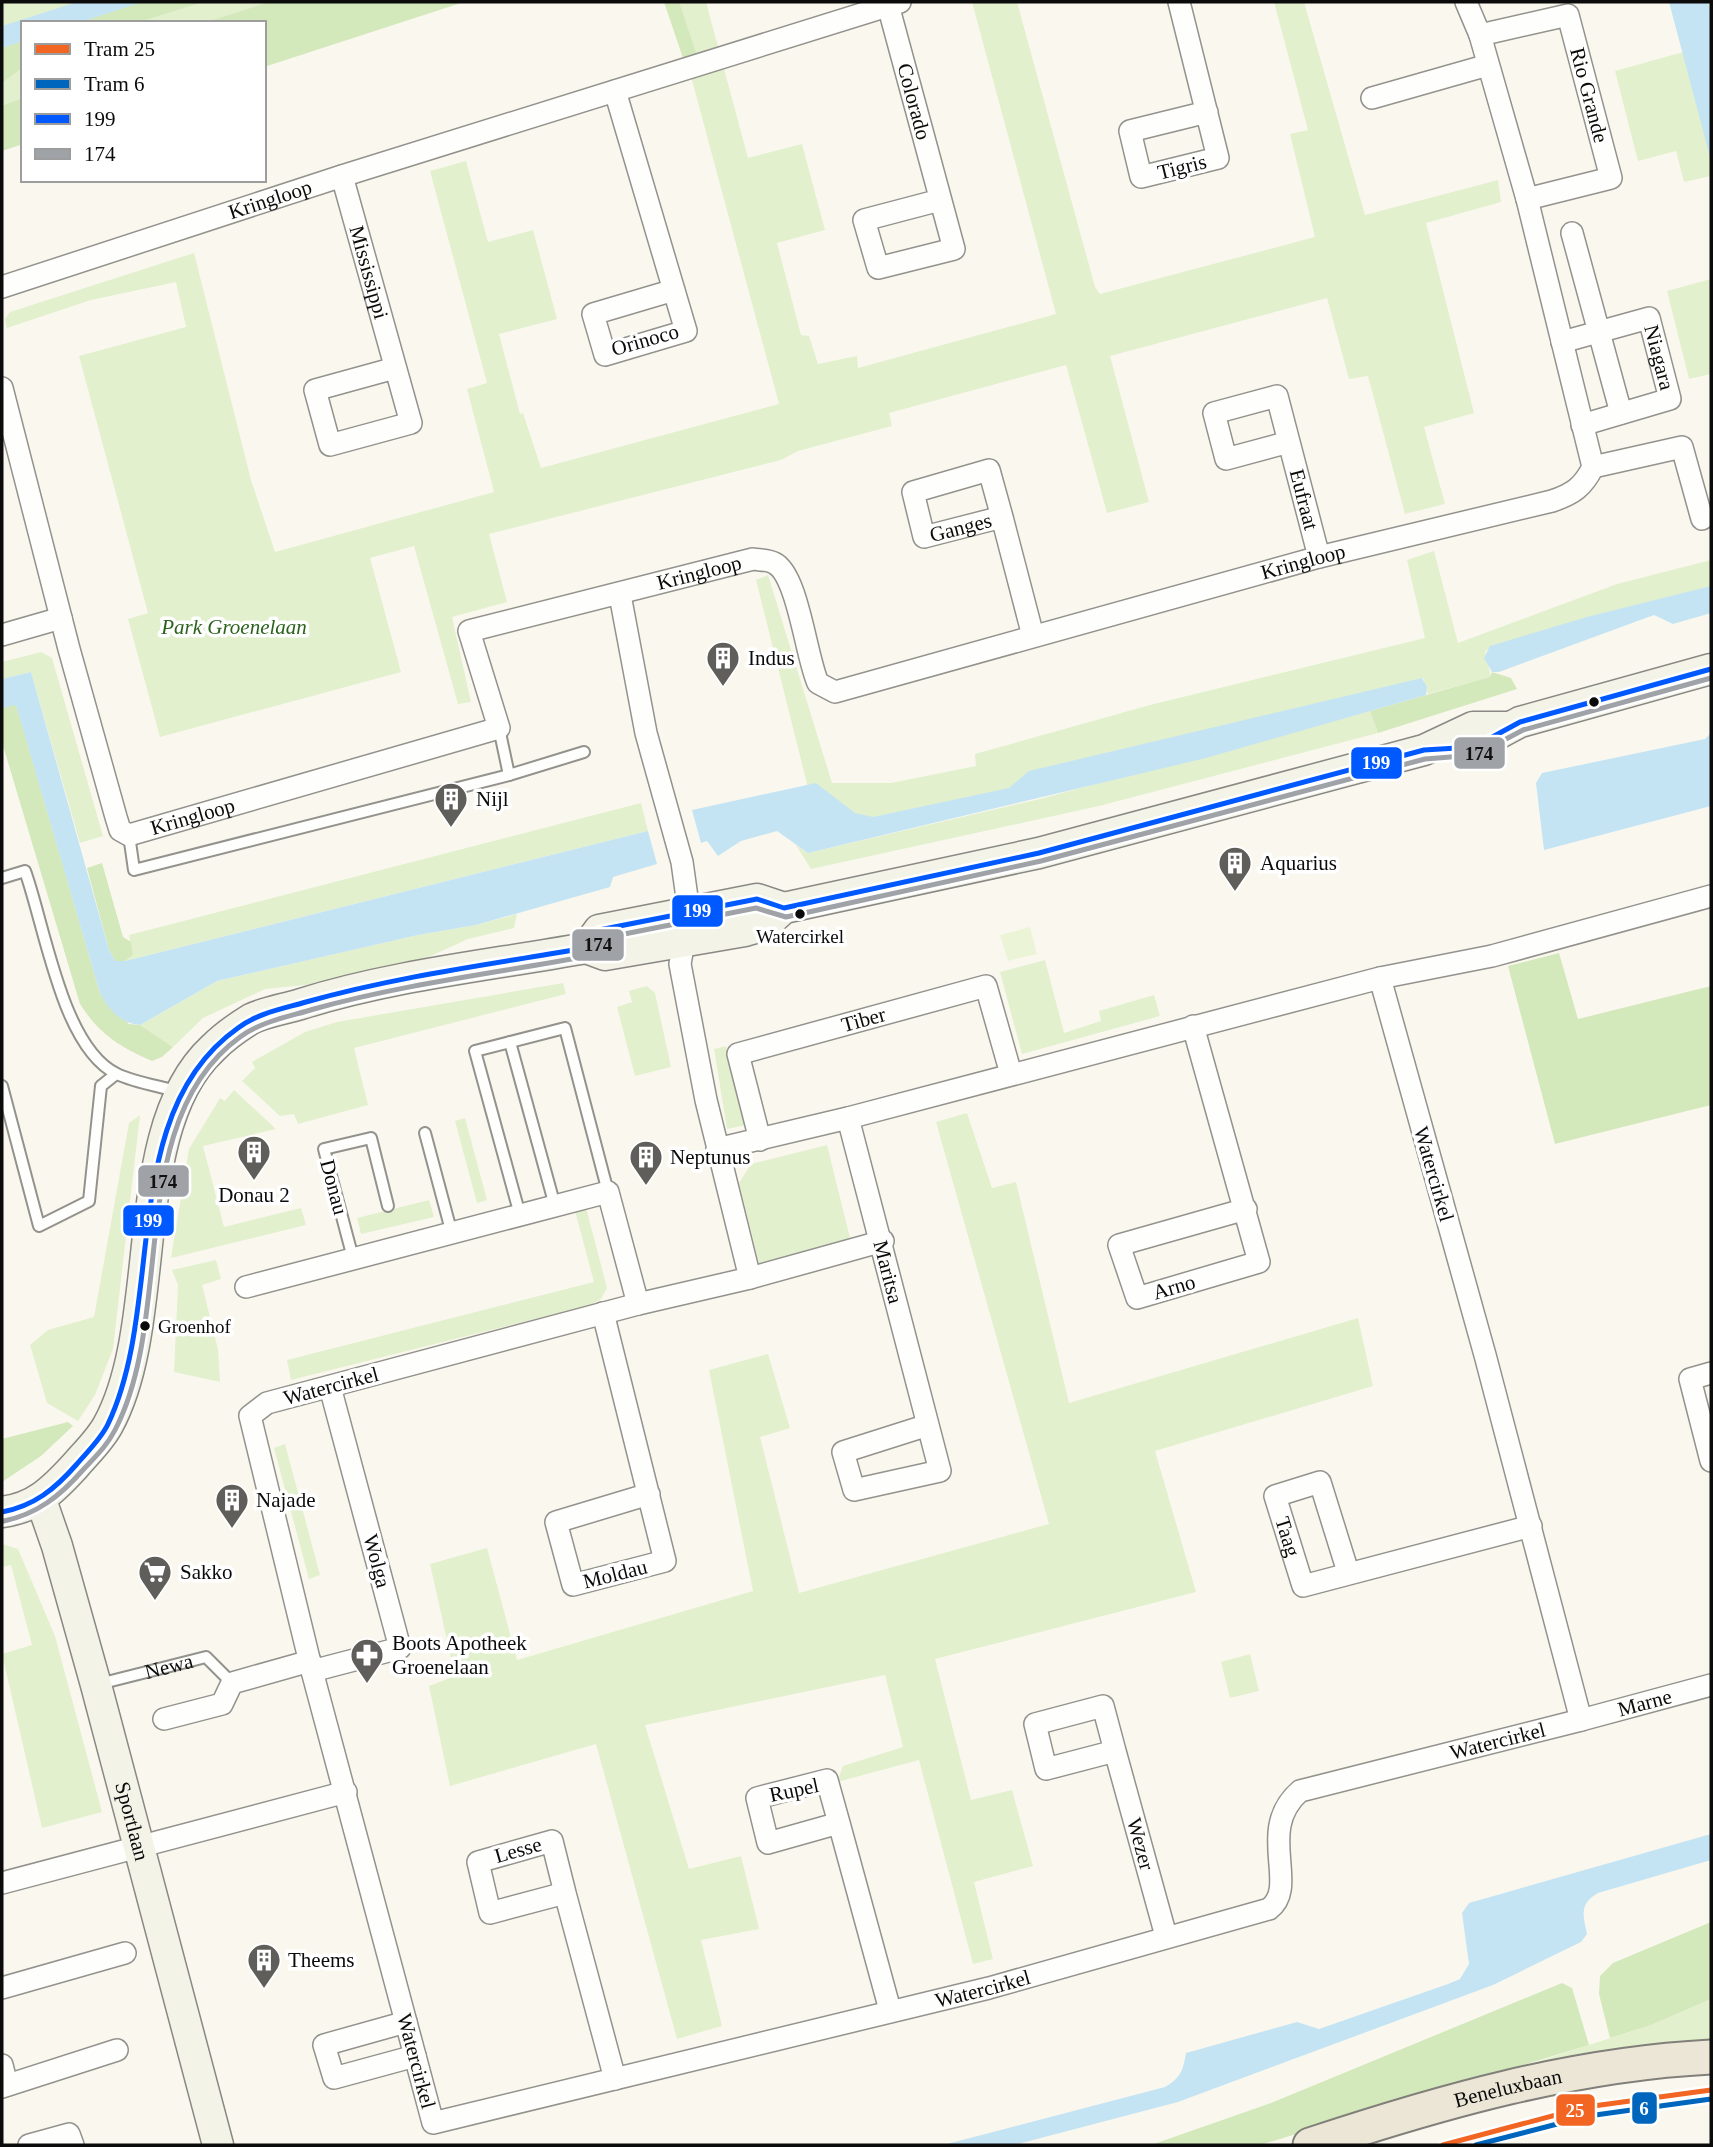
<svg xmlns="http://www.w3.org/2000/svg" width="1713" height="2147" font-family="'Times New Roman',serif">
<rect width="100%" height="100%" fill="#faf8ee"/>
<!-- green -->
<path fill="#e2f0ce" d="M2,2H444L264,23H23V137L2,144Z
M671,2H706L748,158L802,144L825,230L777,243L801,335L809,336L818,364L857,356L858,368L1056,314L972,2H1017L1095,287L1100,294L1315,237L1290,134L1308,130L1274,2H1304L1365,215L1498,180L1501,202L1426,223L1474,413L1424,427L1445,504L1405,514L1368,376L1349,379L1327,298L1110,356L1149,502L1107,513L1066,365L889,413L892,426L798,451L781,460L489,534L507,602L452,617L471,702L458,704L414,546L370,558L401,672L160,737L128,619L148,613L79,356L186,327L176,282L91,300L7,328L5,319L10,312L194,253L251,480L275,552L494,492L467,389L487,383L430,171L466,161L488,242L533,230L557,319L499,334L520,414L523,413L541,468L779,404Z
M1682,2H1711V176L1684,182L1676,151L1638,161L1615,71L1694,49Z
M1711,279V374L1689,379L1667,291Z
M1434,551L1458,643L1617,584L1711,560V587L1485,651L1491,677L1428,694L1423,678L1009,790L873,820L848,814L808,788L756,580L768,575L832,783H891L976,766L975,754L1150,705L1425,638L1407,560Z
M41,652L52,658L103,836L80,843L31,672L2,679V662Z
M1370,711L1378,733L1099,806L811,869L796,845L808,853L1040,799Z
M641,803L648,831L125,961L133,955L129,935Z
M517,914L514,928L468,939L360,988L325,983L265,989L203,1018L173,1047L140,1025L217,981L418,935L476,925Z
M1045,960L1064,1033L1101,1021L1099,1011L1154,995L1160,1016L1022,1054L1000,972Z
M563,983L566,994L354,1048L368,1105L298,1124L294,1114L280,1116L242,1081L255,1068L252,1062L305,1032L337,1022Z
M647,986L655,993L671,1067L635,1076L617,1007L632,1002L629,991Z
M726,1046L746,1125L727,1129L714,1049Z
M234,1090L276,1129L203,1146L224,1227L301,1208L306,1225L171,1258L189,1149L220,1098L225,1101Z
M967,1113L992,1188L1016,1182L1069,1403L1358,1318L1373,1386L1155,1451L1196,1592L935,1659L971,1800L1012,1790L1033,1866L974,1882L993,1959L973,1964L919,1760L837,1782L843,1766L903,1747L885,1675L645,1725L689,1869L741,1856L759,1929L701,1940L722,2026L677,2039L596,1744L450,1786L429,1686L455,1676L430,1564L487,1548L517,1660L753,1591L709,1370L768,1354L790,1428L760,1437L799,1593L1049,1524L936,1122Z
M140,1115L113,1349L95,1395L78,1421L47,1403L30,1345L48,1330L94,1317L129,1123Z
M465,1118L487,1200L477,1203L455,1121Z
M827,1145L851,1242L760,1267L739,1183L751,1164Z
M429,1200L434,1217L361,1234L357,1218Z
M585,1204L607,1288L601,1299L591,1305L291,1380L287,1360L594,1282L574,1207Z
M216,1260L221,1279L202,1285L218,1349L220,1382L174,1372L178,1285L172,1270Z
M285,1444L320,1575L309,1579L274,1448Z
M2,1544L18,1549L55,1636L102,1812L42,1828L2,1654L32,1645L11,1565L2,1567Z
M1250,1654L1259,1691L1230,1698L1221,1662Z
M1711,1999V2041L1518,2068L1651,2025Z"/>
<!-- forest -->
<path fill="#d3e8bb" d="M142,2H203L136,23H78Z
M269,2H464L264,67V23H204Z
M664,2H679L698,59L685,64Z
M23,41V67L2,83V48Z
M23,98V144L2,151V106Z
M1492,672L1511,678L1517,689L1378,733L1370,711L1490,677Z
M16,704L100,993L129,1024L140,1025L173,1047L162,1057L152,1061C120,1047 99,1034 80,1004L2,742V708Z
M102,863L123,937L131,942L133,955L125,961H115L109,950L87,868Z
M1559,953L1578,1019L1711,986V1105L1555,1144L1508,966Z
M68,1422L73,1426L41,1456L2,1482V1439Z
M1711,1922V1999L1651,2025L1610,2038L1599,1994L1600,1976L1613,1963Z
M1562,1983L1572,1988L1589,2045L1260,2145H1151L1271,2103Z"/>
<!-- pitch -->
<path fill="#ecf4d7" d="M1030,927L1037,954L1008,961L1000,935Z"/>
<!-- water -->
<path fill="#c4e4f4" d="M77,2H142L78,23H23V41L2,48V26Z
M1669,2H1708L1711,15V161Z
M1711,586V613L1673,624L1654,615L1499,672H1492L1484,658L1490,646L1587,617Z
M31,672L109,950L115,961H125L648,831L657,864L613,877L610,887L476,925L418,935L217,981L140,1025C120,1023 109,1010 100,993L16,705L2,708V679Z
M1422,678L1427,687L1426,695L1206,758L808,853L777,831L741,841L718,856L707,841L701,843L692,810L816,783L855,813L873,817L1009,788L1029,771Z
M1711,733V806L1544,850L1536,783L1542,773L1705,739Z
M1711,1834V1860L1598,1893C1579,1904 1583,1915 1587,1934L1581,1942L1493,1985L1178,2102L1014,2145H943L1165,2087C1181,2078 1183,2070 1186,2053L1297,2022L1319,2029L1448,1984L1460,1979L1469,1964L1462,1913L1469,1903Z"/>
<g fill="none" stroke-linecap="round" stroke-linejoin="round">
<defs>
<g id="lane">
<path d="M499,728L509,775"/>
<path d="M129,835L134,870L509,775L584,752"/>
<path d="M2,878L25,871C45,926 62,1048 117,1074C136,1083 160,1086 180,1092"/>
<path d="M510,1042L555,1206"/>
<path d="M2,1086L39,1226L89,1201L101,1086L116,1074"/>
<path d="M425,1133L452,1234"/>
<path d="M520,1215L475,1051L565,1028L608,1192"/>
<path d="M353,1258L324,1149L371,1138L388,1206"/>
<path id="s1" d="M99,1684L206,1657L232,1683"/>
</g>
<g id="street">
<path d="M1179,2L1218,158L1141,177L1130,131L1207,112"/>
<path id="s2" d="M888,5L954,249L878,268L864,220L940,200"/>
<path id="s3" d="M1480,35L1568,15L1611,178L1527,199"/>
<path d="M615,91L686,331L605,355L593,314L674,290"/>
<path d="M1372,98L1488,65"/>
<path id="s4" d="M342,176L411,423L330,445L315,390L395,368"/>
<path d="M1572,233L1621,413"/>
<path id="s5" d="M2,287L342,176L900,2"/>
<path id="s6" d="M1562,342L1649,318L1670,399L1582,425"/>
<path id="s7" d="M2,388L69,649L116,817L120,830L129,835L499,728L469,631L753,559C759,560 769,560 774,563C798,574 806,657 818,683L835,692L1319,557L1552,501C1573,494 1583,487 1593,467L1527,199L1480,35L1466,2"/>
<path id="s8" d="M1289,442L1277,396L1214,413L1226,459L1289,442L1319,557"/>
<path d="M1593,467L1682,447L1702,519"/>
<path id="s9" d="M1002,517L989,470L913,492L924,537L1002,517L1033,636"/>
<path id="s10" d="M620,595L646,733L682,862L689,912L680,964L706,1100L750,1278L638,1304L267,1403L250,1416L312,1671L433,2123L989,1988L1269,1909C1300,1886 1255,1830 1300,1791L1581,1720L1485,1355L1380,978L848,1118L717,1149"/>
<path d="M2,635L61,618"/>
<path d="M1380,978L1492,956L1711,896"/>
<path d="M1193,1026L1259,1262L1137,1298L1119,1245L1246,1209"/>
<path id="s11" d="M848,1118L940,1471L854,1490L843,1452L928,1425"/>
<path id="s12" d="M760,1140L738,1054L986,986L1011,1074"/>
<path d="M750,1278L883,1241"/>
<path d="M246,1287L608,1192L638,1304"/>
<path d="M603,1313L665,1561L573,1585L556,1522L649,1494"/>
<path d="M1711,1373L1690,1379L1711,1461"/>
<path id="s13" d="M1348,1572L1320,1482L1275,1496L1303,1586L1531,1526"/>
<path d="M312,1671L400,1648L330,1387"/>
<path d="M164,1719L222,1704L232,1683L310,1661"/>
<path id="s14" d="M1581,1720L1711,1685"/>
<path id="s15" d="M1115,1751L1103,1706L1035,1724L1046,1769L1115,1751L1166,1936"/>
<path d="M839,1823L827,1780L757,1798L768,1843L839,1823L890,2010"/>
<path d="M2,1883L346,1792"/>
<path d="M565,1893L552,1841L478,1862L490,1913L565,1893L615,2079"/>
<path d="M2,1988L125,1953"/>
<path d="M406,2022L324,2045L334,2078L415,2056"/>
<path d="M2,2065L7,2085"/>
<path d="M2,2087L117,2050"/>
<path d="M29,2145L69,2134L73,2145"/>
</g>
<g id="secondary">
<path d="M1492,737L1520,722L1711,669"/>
<path d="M586,948L599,930L757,899L784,908"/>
<path id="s16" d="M41,1500L57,1546L96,1685L218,2145"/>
<path d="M2,1512C35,1508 53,1490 75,1466C86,1453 100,1440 108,1425C165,1321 125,1129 213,1048C223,1038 238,1027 251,1019C265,1012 285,1009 301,1004C393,975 492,965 586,948L605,955L745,931L765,925L784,908L1039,853L1424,750L1473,727H1508"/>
</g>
<g id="primary">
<path id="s17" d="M1310,2145C1440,2102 1573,2064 1711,2057"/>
</g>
</defs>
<!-- lane casing -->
<use href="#lane" stroke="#93928d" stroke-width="14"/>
<!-- street casing -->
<use href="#street" stroke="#93928d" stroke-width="24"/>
<!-- secondary casing -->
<use href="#secondary" stroke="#898884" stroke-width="33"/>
<!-- primary casing -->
<use href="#primary" stroke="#807f7a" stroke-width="37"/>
<!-- lane -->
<use href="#lane" stroke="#fefefc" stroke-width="10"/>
<!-- street -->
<use href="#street" stroke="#fefefc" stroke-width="21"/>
<!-- secondary -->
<use href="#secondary" stroke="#f4f3e8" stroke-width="30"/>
<!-- primary -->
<use href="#primary" stroke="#ece6d7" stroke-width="33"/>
<defs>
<path id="bus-1" d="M2,1512C34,1506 55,1489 76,1465C87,1452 101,1439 108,1424C166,1302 117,1113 238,1028C258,1013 282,1009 306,1002C398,976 492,964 586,948L599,930L757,899L784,908L1039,853L1424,750L1474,747L1520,722L1711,669"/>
<path id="bus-2" d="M4,1521C37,1514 60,1496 82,1471C94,1458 107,1446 115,1430C176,1313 124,1121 240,1037C262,1021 288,1017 314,1009C404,984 496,973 588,956L604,938L756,908L786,917L1041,861L1425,759L1476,755L1523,730L1711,678"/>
</defs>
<!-- bus-1 casing -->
<use href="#bus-1" stroke="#fff" stroke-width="10"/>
<!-- bus-2 casing -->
<use href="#bus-2" stroke="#fff" stroke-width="10"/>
<!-- bus-1 -->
<use href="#bus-1" stroke="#0059ff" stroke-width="5"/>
<!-- bus-2 -->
<use href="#bus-2" stroke="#9fa3a8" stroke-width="5"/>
<defs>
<path id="tram-1" d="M1443,2145L1586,2107L1711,2090"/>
<path id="tram-2" d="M1476,2145L1588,2116L1711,2099"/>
</defs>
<!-- tram-1 casing -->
<use href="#tram-1" stroke="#fff" stroke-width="10"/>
<!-- tram-2 casing -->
<use href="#tram-2" stroke="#fff" stroke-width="10"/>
<!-- tram-1 -->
<use href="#tram-1" stroke="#f26522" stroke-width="5"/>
<!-- tram-2 -->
<use href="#tram-2" stroke="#0065bd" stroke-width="5"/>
</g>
<!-- icons -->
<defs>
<symbol id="building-pin" viewBox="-11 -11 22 30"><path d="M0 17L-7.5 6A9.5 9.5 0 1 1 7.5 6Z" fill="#5f5e5a" stroke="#fff"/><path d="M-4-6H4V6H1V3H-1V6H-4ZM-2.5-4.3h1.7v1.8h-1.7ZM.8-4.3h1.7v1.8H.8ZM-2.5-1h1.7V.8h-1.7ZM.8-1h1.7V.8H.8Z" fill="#fff"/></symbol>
<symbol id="supermarket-pin" viewBox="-11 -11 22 30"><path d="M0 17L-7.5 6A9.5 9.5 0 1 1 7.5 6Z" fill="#5f5e5a" stroke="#fff"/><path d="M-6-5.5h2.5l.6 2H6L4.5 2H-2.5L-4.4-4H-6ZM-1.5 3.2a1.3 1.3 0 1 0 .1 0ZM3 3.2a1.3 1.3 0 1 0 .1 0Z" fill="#fff"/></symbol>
<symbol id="pharmacy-pin" viewBox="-11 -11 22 30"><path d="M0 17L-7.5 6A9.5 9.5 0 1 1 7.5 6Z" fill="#5f5e5a" stroke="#fff"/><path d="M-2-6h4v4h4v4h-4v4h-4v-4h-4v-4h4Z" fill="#fff"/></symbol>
</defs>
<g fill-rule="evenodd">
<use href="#building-pin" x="704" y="639" width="38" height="52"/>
<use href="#building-pin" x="432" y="780" width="38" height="52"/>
<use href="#building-pin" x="1216" y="844" width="38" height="52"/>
<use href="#building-pin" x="235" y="1133" width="38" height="52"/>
<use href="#building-pin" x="627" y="1138" width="38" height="52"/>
<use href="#building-pin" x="213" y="1481" width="38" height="52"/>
<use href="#supermarket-pin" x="136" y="1553" width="38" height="52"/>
<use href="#pharmacy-pin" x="348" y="1636" width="38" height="52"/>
<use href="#building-pin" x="245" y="1941" width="38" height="52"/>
</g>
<!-- markers -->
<g fill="#0b0b0b" stroke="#fff" stroke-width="2.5">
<circle cx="1594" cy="702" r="6"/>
<circle cx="800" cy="914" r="6"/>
<circle cx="145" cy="1326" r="6"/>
</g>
<g text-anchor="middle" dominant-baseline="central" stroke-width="7" stroke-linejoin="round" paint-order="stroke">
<!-- bus labels -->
<g font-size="19" fill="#0b0b0b" stroke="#fff">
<text x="800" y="936">Watercirkel</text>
<text x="158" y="1326" text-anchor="start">Groenhof</text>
</g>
<!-- street labels -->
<g font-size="21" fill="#0b0b0b" stroke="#fff">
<text stroke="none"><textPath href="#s3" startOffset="173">Rio Grande</textPath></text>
<text stroke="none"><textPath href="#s2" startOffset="100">Colorado</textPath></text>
<text transform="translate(1182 167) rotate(-14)">Tigris</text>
<text stroke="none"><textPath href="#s5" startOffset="282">Kringloop</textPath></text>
<text stroke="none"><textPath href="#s4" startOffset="100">Mississippi</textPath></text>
<text transform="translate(645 340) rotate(-16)">Orinoco</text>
<text stroke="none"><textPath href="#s6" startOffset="131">Niagara</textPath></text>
<text stroke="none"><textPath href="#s8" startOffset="285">Eufraat</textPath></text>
<text stroke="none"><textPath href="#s9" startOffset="212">Ganges</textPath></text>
<text stroke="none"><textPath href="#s7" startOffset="1904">Kringloop</textPath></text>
<text stroke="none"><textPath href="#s7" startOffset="1192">Kringloop</textPath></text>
<text stroke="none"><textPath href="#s7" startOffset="534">Kringloop</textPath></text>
<text stroke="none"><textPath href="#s12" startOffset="219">Tiber</textPath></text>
<text transform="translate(1434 1174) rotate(74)">Watercirkel</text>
<text transform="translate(334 1187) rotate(75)">Donau</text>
<text stroke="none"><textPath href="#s11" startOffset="159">Maritsa</textPath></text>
<text transform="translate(1174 1287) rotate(-16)">Arno</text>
<text transform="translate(331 1386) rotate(-15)">Watercirkel</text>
<text stroke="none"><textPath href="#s13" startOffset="184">Taag</textPath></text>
<text transform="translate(377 1561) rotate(75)">Wolga</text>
<text transform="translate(615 1574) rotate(-14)">Moldau</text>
<text stroke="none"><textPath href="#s1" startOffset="72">Newa</textPath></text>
<text stroke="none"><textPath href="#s14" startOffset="66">Marne</textPath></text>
<text stroke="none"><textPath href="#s10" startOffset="3145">Watercirkel</textPath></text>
<text transform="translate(794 1790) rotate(-12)">Rupel</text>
<text stroke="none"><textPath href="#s16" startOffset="334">Sportlaan</textPath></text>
<text stroke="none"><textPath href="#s15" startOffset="331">Wezer</textPath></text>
<text transform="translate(518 1850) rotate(-16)">Lesse</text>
<text stroke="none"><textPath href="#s10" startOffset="2516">Watercirkel</textPath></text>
<text stroke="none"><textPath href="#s10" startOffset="1886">Watercirkel</textPath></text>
<text stroke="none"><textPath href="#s17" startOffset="206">Beneluxbaan</textPath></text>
</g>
<!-- park labels -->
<g font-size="21" font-style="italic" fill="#2b621c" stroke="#fff">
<text x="234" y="627">Park Groenelaan</text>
</g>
<!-- poi labels -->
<g font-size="21" fill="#0b0b0b" stroke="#fff" text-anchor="start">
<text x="748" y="658">Indus</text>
<text x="476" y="799">Nijl</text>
<text x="1260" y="863">Aquarius</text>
<text x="670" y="1157">Neptunus</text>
<text x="254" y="1195" text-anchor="middle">Donau 2</text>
<text x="256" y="1500">Najade</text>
<text x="180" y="1572">Sakko</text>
<text x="392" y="1643">Boots Apotheek<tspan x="392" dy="24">Groenelaan</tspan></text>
<text x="288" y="1960">Theems</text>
</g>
</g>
<g stroke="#fff" stroke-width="2.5">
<rect x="1453" y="736" width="53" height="34" rx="7" fill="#9fa3a8"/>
<rect x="1350" y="746" width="53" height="34" rx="7" fill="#0059ff"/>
<rect x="671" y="894" width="53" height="34" rx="7" fill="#0059ff"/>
<rect x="571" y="928" width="54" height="34" rx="7" fill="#9fa3a8"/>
<rect x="137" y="1164" width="53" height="34" rx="7" fill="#9fa3a8"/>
<rect x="122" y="1204" width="53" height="33" rx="7" fill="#0059ff"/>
<rect x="1631" y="2091" width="27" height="34" rx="7" fill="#0065bd"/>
<rect x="1555" y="2093" width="41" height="34" rx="7" fill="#f26522"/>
</g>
<g font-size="19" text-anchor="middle" font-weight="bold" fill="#fff">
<text x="1376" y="769">199</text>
<text x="697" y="917">199</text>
<text x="148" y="1227">199</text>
<text x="1644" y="2115">6</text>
<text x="1575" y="2117">25</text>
</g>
<g font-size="19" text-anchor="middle" font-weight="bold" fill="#111">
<text x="1479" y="760">174</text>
<text x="598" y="951">174</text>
<text x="163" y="1188">174</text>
</g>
<!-- border -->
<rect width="1713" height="2147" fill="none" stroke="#0b0b0b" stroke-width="7"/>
<!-- legend -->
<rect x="21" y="21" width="245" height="161" fill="#ffffff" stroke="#9d9d9d" stroke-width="2"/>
<rect x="35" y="44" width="35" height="10" fill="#f26522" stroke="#9d9d9d" stroke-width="2"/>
<text x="84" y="56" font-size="21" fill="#0b0b0b">Tram 25</text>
<rect x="35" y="79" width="35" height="10" fill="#0065bd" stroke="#9d9d9d" stroke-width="2"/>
<text x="84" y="91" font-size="21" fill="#0b0b0b">Tram 6</text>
<rect x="35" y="114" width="35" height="10" fill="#0059ff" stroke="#9d9d9d" stroke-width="2"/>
<text x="84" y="126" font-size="21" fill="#0b0b0b">199</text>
<rect x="35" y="149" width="35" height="10" fill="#9fa3a8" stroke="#9d9d9d" stroke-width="2"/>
<text x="84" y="161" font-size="21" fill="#0b0b0b">174</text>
</svg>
